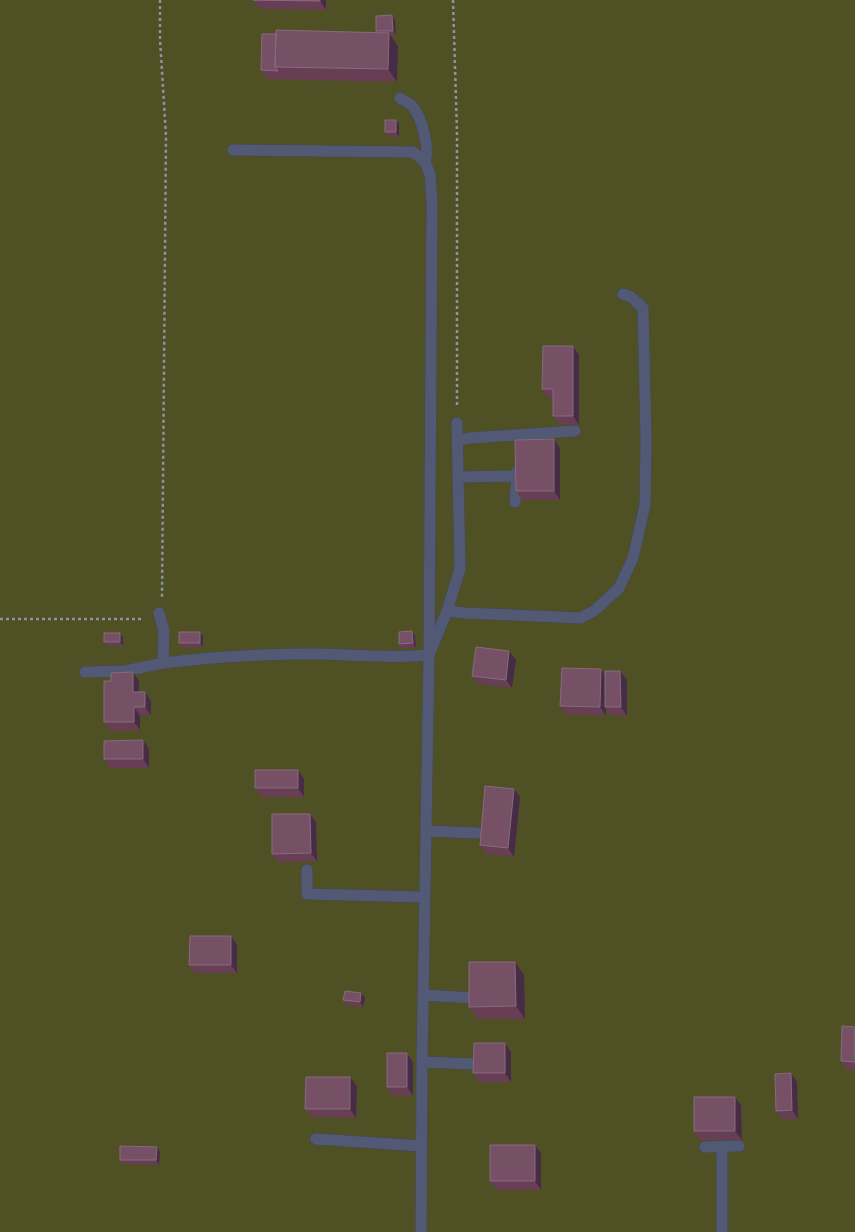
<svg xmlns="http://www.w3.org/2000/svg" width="855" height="1232" font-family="'Golos Text',sans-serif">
<rect width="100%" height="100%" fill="#242942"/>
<!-- green -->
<path fill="#4f5124" d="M0,0H855V1232H0Z"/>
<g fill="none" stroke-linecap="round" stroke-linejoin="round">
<defs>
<path id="service" d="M400,98C404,101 410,103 413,107C422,118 430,148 425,162
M458,440L470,438L575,431
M458,477L516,476
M515,502L517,472
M447,611L466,613L580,618L594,611L619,588L633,558L645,505L646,439L643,308L631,297L623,294
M163,663C212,657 261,654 311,654C351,654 389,659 429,655L432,203L430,174L425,162L413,152L233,150
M85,672L125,671L163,663L164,631L159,613
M426,831L477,833
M307,870V894L424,897
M423,995L474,998
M422,1062L474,1064
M316,1139L421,1146
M705,1147L739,1146
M722,1232V1147"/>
<path id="minor" d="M421,1232L422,1062L429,655L447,611L460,569L457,423"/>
</defs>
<!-- service casing -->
<use href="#service" stroke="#44475c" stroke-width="12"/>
<!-- minor casing -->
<use href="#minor" stroke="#44475c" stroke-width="12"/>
<!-- path -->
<path stroke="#8e92a5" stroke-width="2.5" stroke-dasharray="3 3" stroke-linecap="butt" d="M160,0V39L166,136L162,598
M453,0L457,133V407
M0,619H143"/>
<!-- service -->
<use href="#service" stroke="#525974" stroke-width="11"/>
<!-- minor -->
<use href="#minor" stroke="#525974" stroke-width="11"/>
</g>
<!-- wall -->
<path fill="#673e54" d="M253,0H326V10L260,9Z
M395,20L396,35H391L398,46L397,82L267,79L261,70L276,34L377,32L376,31Z
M396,120L399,124V137H388L385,132Z
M573,346L579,355V425L559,424L553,416V398H548L542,389Z
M554,439L560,448V500H522L516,491Z
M412,631L415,636L416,648H402L399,644Z
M200,632L203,636V647L182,648L179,643Z
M123,637V646H107L104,642Z
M516,660L512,688L478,684L472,676Z
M620,671L627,680V716H612L606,708V716L566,714L560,706L605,675Z
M133,672L139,681V692H145L151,701V715L140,716V730L110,731L104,722L111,681Z
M149,749V768H110L104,759Z
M298,770L304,779V797H261L255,788Z
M514,789L520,797L514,857L486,854L480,845Z
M310,814L316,822L317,861L278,862L272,854Z
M231,936L237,945V973H195L189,965Z
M515,962L524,975L525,1019H478L469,1007Z
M361,993L365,998L363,1007L346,1005L343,1000Z
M855,1027V1070H847L841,1061Z
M505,1043L511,1052V1082H479L473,1073Z
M407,1053L413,1062V1096H393L387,1087Z
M797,1082L798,1119H782L776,1111Z
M357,1086L356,1118L311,1117L305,1109Z
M735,1097L741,1105L742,1140H700L694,1131Z
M160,1152L159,1165L123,1164L120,1160Z
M541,1153V1190H497L490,1181Z"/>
<!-- shaded-wall -->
<path fill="#462d45" d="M320,0H326V10L320,1Z
M392,15L395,20L396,35L393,31Z
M389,33L398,46L397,82L388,69Z
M396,120L399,124V137L396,132Z
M573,346L579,355V425L573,416Z
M554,439L560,448V500L554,491Z
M412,631L415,636L416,648L413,643Z
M200,632L203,636V647L200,643Z
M120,633L123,637V646L120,642Z
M509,651L516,660L512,688L506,680Z
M601,669L607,678L605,707L606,708V716L600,707Z
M620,671L627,680V716L621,707Z
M133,672L139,681V701L133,692Z
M145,692L151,701V715L145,707Z
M134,707L140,716V730L134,722Z
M143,740L149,749V768L143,759Z
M298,770L304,779V797L298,788Z
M514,789L520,797L514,857L508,848Z
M310,814L316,822L317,861L311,853Z
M231,936L237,945V973L231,965Z
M515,962L524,975L525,1019L516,1006Z
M361,993L365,998L363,1007L360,1002Z
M505,1043L511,1052V1082L505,1073Z
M407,1053L413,1062V1096L407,1087Z
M791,1073L797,1082L798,1119L792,1110Z
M350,1077L357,1086L356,1118L350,1109Z
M735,1097L741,1105L742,1140L735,1131Z
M535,1145L541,1153V1190L535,1181Z
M157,1147L160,1152L159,1165L156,1160Z"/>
<!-- building -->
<path fill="#765166" stroke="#886a7e" d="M253,0H320V1Z
M392,15L393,31H376V16Z
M276,30L389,33L388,69L275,67Z
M262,34H276L275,67L278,71L261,70Z
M385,120H396V132H385Z
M543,346H573V416H553V389H542Z
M554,439V491H516L515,440Z
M412,631L413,643L399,644V632Z
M179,632H200V643H179Z
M104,633H120V642H104Z
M476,647L509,651L506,680L472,676Z
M562,668L601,669L600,707L560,706Z
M605,671H620L621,707H605Z
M133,672V692H145V707H134V722H104V681H111V673Z
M143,740V759H104V741Z
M255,770H298V788H255Z
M485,786L514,789L508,848L480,845Z
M272,814H310L311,853L272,854Z
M190,936H231V965H189Z
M469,962H515L516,1006L469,1007Z
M345,991L361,993L360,1002L343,1000Z
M842,1026L855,1027V1062L841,1061Z
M474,1043H505V1073H473Z
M387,1053H407V1087H387Z
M791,1073L792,1110L776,1111L775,1074Z
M306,1077H350V1109H305Z
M694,1097H735V1131H694Z
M490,1145H535V1181H490Z
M120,1146L157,1147L156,1160H120Z"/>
</svg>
